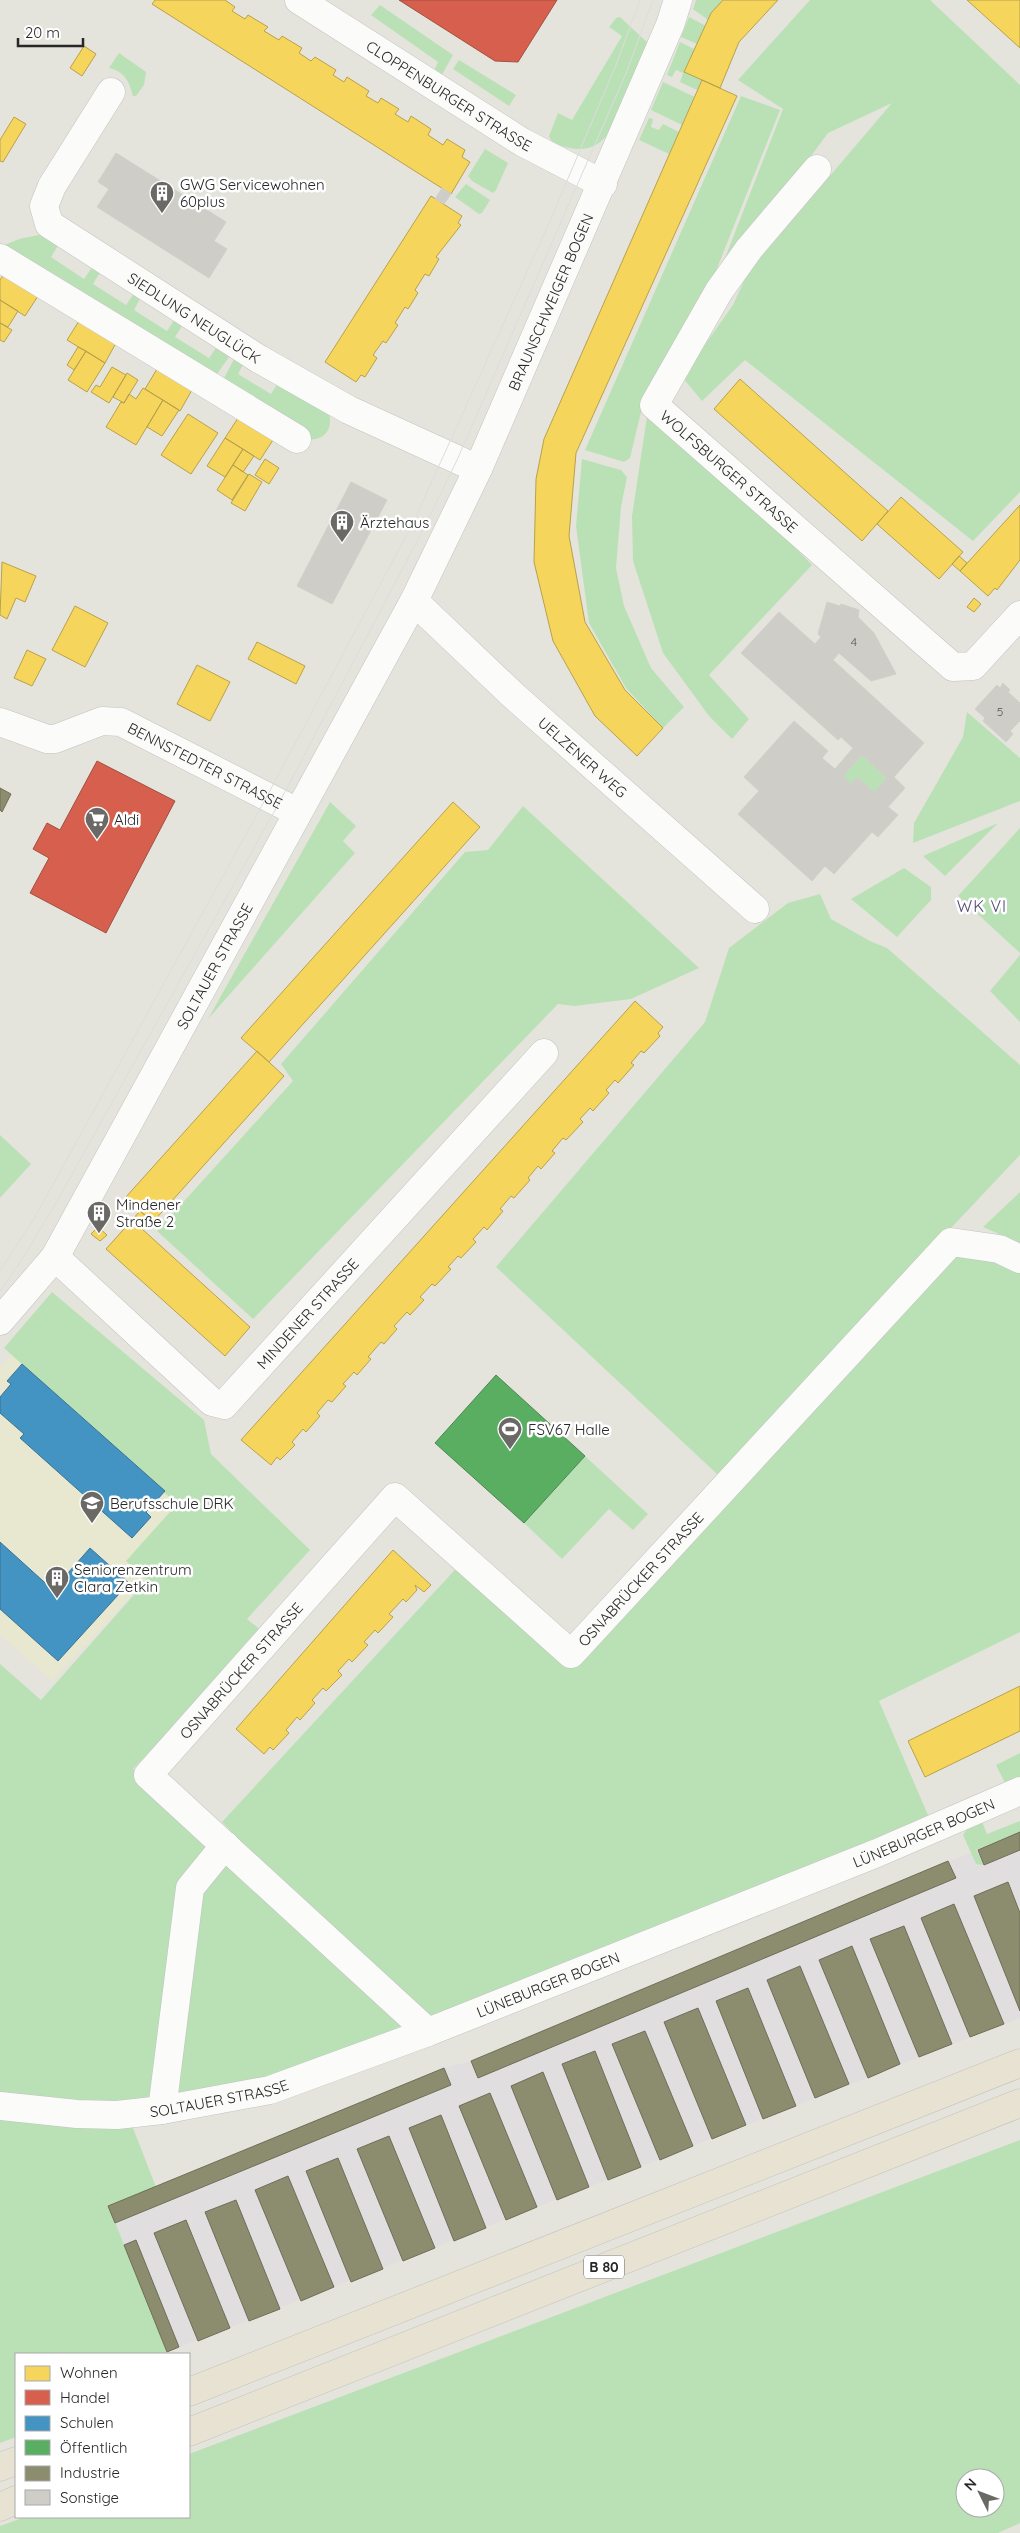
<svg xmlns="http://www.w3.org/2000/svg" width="1020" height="2533" font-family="Quicksand,sans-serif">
<rect width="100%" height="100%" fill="#e5e4dc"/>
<!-- industrial -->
<path fill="#e1dedf" d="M1020,1832V2018L167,2352L108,2206L444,2068L471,2061Z"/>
<!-- education -->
<path fill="#e8e8d1" d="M12,1355L183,1508L184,1539L52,1681L0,1634V1369Z"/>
<!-- green -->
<path fill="#bae1b6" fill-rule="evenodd" d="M696,0H723L708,20L693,9Z
M810,0H930L1020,85V492L973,541L745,360L702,401L682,377L733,305L748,272L892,103L828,133L722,277L654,405L812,565L709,675L749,719L732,739L709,716L663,653L633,561L632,516L648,410L718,276L783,109L738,80Z
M380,5L453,55L440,78L433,73L438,62L371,15Z
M620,17L647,42C643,61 636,78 628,97C612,134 598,163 552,142L549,136L558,113L572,120L622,36L609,27L616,18Z
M689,17L706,26L697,44L681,37Z
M680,42L694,49L702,80L697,90L680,82L683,73L676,70L672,77L667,75Z
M119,53L146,72L144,85L136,96H133C129,81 125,72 109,68Z
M459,60L516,95L509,106L453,69Z
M663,82L695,97L682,125L651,110Z
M741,96L780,110L714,276L642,408L630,458L624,462L585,450Z
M649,118L653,119L651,127L659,130L663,124L679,132L669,154L639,140Z
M485,149L508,163L496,190L493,193L472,181L468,176Z
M466,184L490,200L482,213L479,214L455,197Z
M48,233L59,244L51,257L84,279L93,266L101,271L93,284L126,305L135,292L141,297L134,310L167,331L175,319L184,323L175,337L209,358L218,345L229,351V357L217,374L0,247L19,239Z
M234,359L245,361L238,374L271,394L279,381L328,410C334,427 327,440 308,440L222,382Z
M582,459L621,470L627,477L621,507L616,568L624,606L651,668L684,707L663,728L626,688L589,623L576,526Z
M967,712L1020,758V801L913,843L914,823L963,737Z
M862,755L887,778L874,792L857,777L851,784L843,776Z
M330,802L356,826L343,841L355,853L208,1019Z
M523,806L699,968L631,999L574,1006L558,1004L253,1319L157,1231L293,1081L281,1064L465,852L488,850Z
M998,823L945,876L923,856Z
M1020,828V953L958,896Z
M904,868L931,887V900L897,937L851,899Z
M820,894L831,919L870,941L887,948L1020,1065V1155L718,1475L496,1267L705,1022L729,948L788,903Z
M1020,955V1022L990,991Z
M0,1135L31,1164L0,1198Z
M1020,1192V1243L983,1227Z
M951,1242L1020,1259V1632L879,1701L934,1829L270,2090L28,2110L133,2128L156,2187L109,2207L167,2352L166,2354H16V2437L0,2443V1664L41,1700L147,1580L126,1561L177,1504L4,1348L52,1292L204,1420L211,1454L310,1550L247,1619L262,1631L133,1769L420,2025L222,1822L463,1561L570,1653Z
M585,1456L648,1514L633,1530L609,1509L562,1559L524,1523Z
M1020,1753V1780L1007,1787L996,1765Z
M981,1819L987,1834L1020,1821V1832L976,1850L984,1865L976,1864L963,1835L971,1823Z
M1020,2140V2523L998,2533H0V2526L25,2517H189V2454ZM965,2478H995V2508H965Z"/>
<!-- homes -->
<path fill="#f6d55c" stroke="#b8a14c" d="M155,0H225L235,7L232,11L245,19L248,15L268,27L264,31L279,40L282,36L302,48L299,53L311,61L315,57L336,70L333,75L344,82L347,77L369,91L366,96L378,103L381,98L399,109L395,114L408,122L411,116L431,129L428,135L443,145L447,139L465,150L462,157L470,162L451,194L152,4Z
M723,0H778L739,42L720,88L684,72L711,13Z
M967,0H1020V48Z
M84,46L96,54L82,76L70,68Z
M702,80L737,96L576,453L569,536L585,622L625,690L663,728L637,756L595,716L553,641L534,562L536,479L544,439Z
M14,117L26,124L3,162L0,161V140Z
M431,196L462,216L458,223L461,225L436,257L439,259L429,276L425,274L415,290L418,293L408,309L405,307L395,323L398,325L386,343L383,341L373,355L377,358L365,377L361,375L356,382L325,362Z
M4,274L38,296L25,316L0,300V280Z
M0,300L18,311L8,327L0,323Z
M79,321L116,343L105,363L67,340Z
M0,323L12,330L4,342L0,340Z
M78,347L86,351L74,370L67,365Z
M86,351L105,363L87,392L68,380Z
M112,367L126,375L109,403L91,392L96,385L100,387Z
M157,369L192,390L180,411L145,389Z
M127,373L138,380L124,403L113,397Z
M740,379L888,511L862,541L714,409Z
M143,388L163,400L136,445L106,427L121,402L124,403L129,394L136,399Z
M163,400L179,410L162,436L147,427Z
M188,414L218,433L191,474L161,455Z
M238,418L273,440L260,460L225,438Z
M225,438L243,449L225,477L207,466Z
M243,449L254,456L243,472L233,465Z
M265,459L279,468L269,484L255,475Z
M233,465L248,475L232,500L217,490Z
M249,474L262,482L245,511L231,503Z
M901,497L963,552L939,579L877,524Z
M1020,505V560L997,590L995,588L988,596L960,571Z
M959,556L967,563L960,571L952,564Z
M2,562L36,576L25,602L16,598L7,619L0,615Z
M974,598L981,604L974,612L967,607Z
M75,606L108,623L85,667L52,650Z
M257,642L305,666L296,684L248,659Z
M27,650L46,659L32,686L14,678Z
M197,665L230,682L210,721L177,704Z
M453,802L480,827L269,1062L241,1038Z
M635,1001L663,1027L658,1033L660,1036L644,1053L641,1051L631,1063L634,1065L618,1083L615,1080L606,1090L609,1093L593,1111L590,1108L580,1119L583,1122L566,1140L563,1138L552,1151L555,1153L541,1169L538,1166L528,1178L530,1180L514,1198L511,1196L500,1209L503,1211L487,1230L484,1227L473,1239L476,1242L461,1258L458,1256L448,1267L451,1269L435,1286L432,1284L420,1297L424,1300L410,1315L407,1312L394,1326L397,1329L384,1344L381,1342L368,1357L371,1359L357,1375L354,1372L343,1384L346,1386L332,1402L328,1400L317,1413L320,1416L306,1432L303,1429L292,1442L295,1445L280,1460L277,1457L271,1465L241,1440Z
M257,1051L284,1076L153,1222L125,1198Z
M140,1211L149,1219L141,1228L250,1327L225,1356L106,1249Z
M98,1227L107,1235L100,1241L91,1234Z
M393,1550L431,1585L424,1592L415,1585L417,1590L406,1602L403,1599L389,1614L393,1617L378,1633L375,1630L364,1642L368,1645L352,1662L349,1659L338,1671L342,1675L326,1691L323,1688L312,1700L315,1703L300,1720L297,1717L286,1730L289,1733L273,1750L270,1747L264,1754L236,1729Z
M1020,1686V1731L925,1777L908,1741Z"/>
<!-- shops -->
<path fill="#d6604d" stroke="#a24f42" d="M399,0H557L518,62L495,61Z
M97,761L175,801L106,933L30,893L49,858L33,849L47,823L60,830Z"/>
<!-- schools -->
<path fill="#4393c3" stroke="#3b7394" d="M22,1364L165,1491L146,1512L151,1517L132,1538L20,1438L24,1434L0,1413V1397L11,1384L7,1381Z
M0,1542L53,1590L90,1548L129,1583L58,1661L0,1609Z"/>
<!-- public -->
<path fill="#5aae61" stroke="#4b8650" d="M496,1375L585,1456L524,1523L435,1443Z"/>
<!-- industry -->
<path fill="#8c8c6e" stroke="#6e6e59" d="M0,788L11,794L2,812L0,810Z
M1020,1832V1850L984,1865L978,1850Z
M948,1861L956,1878L478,2078L471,2061Z
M1008,1882L1020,1913V2011L974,1896Z
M954,1904L1004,2024L970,2037L921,1918Z
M904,1926L952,2044L919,2057L870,1939Z
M852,1946L900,2064L868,2078L819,1960Z
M800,1966L849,2084L815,2098L767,1980Z
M748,1988L796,2106L763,2119L716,2001Z
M698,2008L746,2125L712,2139L664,2022Z
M645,2031L693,2146L660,2160L612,2044Z
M595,2051L641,2167L608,2180L562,2064Z
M444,2068L451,2085L115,2223L108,2206Z
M543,2072L589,2187L557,2200L511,2086Z
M490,2093L537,2207L506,2220L459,2106Z
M441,2115L486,2228L454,2241L409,2128Z
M389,2136L435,2248L403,2261L357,2149Z
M338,2158L383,2269L351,2282L306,2171Z
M288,2176L334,2287L301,2301L255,2190Z
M236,2200L280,2309L249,2321L205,2212Z
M186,2220L230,2328L198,2341L154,2233Z
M136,2240L179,2347L167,2352L124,2245Z"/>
<!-- building -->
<path fill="#cecdc7" stroke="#d0cfc9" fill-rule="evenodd" d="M116,153L226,222L214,241L227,249L209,278L97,207L109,189L98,182Z
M442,188L451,194L444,204L435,199Z
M351,482L387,500L332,604L297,586Z
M827,602L840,606L841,604L859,610L858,617L874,633L896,674L871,681L839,653L833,660L924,743L894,777L905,788L888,807L898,815L878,837L872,832L834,874L825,866L812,881L738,814L759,791L744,777L794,721L828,751L822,758L835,769L853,748L841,737L838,740L741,653L779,612L815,644L821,637L818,634ZM862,755L887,778L874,792L857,777L851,784L843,776Z
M1003,683L1010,690L1008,692L1020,703V721L1010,731L1013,734L1006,742L983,721L985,718L975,709L997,685L1000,688Z"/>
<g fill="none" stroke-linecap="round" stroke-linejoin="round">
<defs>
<g id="minor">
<path id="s1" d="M299,0L522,142L603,184"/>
<path id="s2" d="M111,92L52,186L44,206L49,224L259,359L349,410L478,469"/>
<path id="s3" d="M817,169L749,249L719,291L654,405L953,667L973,666L1020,615"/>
<path d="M0,258L297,439"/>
<path id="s4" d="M414,601L514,696L755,909"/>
<path id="s5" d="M0,722L47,739H55L102,721L121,722L297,812"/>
<path id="s6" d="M55,1257L212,1402L224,1405L544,1053"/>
<path id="s7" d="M0,1321L55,1257L414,601L478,469L670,25L678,0"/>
<path id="s8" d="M428,2032L148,1775L395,1497L571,1654L951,1242L999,1249L1020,1259"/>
<path id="s9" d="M0,2106L77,2114L117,2115L162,2110L270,2090L428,2032L877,1853L1020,1791"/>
<path d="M162,2110L190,1888L225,1845"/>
</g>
<path id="highway" d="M189,2392L1020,2063
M189,2432L1020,2103
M0,2467L16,2461
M0,2507L16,2500"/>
</defs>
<!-- minor casing -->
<use href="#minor" stroke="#c3c2c2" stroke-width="29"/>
<!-- highway casing -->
<use href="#highway" stroke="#c2c2bf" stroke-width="29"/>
<!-- minor -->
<use href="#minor" stroke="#fbfbfa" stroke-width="28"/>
<!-- highway -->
<use href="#highway" stroke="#e7e2d2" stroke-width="28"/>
<!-- tram -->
<path stroke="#dcdcdd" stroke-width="1" d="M0,1271L35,1217L77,1141L266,798L413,523L550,221L616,65L640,0
M0,1291L23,1258L56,1203L279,803L424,528L457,460L627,71L653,0"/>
</g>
<!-- icons -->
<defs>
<symbol id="building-pin" viewBox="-11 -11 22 30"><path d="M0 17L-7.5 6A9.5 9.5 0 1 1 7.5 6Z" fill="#6a6966" stroke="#fff"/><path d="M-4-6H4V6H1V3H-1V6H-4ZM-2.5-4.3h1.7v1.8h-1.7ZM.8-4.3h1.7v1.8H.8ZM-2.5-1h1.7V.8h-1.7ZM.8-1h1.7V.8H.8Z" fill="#fff"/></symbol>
<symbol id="supermarket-pin" viewBox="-11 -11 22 30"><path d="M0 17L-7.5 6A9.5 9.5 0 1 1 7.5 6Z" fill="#6a6966" stroke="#fff"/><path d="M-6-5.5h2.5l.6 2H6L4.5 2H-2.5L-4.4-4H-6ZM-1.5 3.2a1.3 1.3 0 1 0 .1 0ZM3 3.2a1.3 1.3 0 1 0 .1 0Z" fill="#fff"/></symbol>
<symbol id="stadium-pin" viewBox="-11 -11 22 30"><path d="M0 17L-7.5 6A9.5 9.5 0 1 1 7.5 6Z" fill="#6a6966" stroke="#fff"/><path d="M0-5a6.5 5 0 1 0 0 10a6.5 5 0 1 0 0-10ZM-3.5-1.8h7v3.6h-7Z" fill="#fff"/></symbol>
<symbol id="school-pin" viewBox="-11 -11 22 30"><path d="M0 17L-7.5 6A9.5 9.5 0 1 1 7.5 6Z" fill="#6a6966" stroke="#fff"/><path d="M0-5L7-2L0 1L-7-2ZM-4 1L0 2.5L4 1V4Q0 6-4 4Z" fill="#fff"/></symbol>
</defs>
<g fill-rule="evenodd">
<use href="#building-pin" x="148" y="179" width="28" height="38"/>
<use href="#building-pin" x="328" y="508" width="28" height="38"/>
<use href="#supermarket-pin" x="83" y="805" width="28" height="38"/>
<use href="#building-pin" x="85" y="1199" width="28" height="38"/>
<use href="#stadium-pin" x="496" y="1415" width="28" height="38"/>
<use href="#school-pin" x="78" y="1489" width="28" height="38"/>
<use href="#building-pin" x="43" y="1564" width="28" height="38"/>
</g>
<g text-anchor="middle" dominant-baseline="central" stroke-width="5" stroke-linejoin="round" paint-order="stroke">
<!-- number labels -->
<g font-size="12" fill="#525150">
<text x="854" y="641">4</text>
<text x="1000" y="711">5</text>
</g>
<!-- shield labels -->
<rect fill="#fff" stroke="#686868" stroke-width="1" x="584" y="2255.5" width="40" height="23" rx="4"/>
<g font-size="14" font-weight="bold" fill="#272727">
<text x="604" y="2267">B 80</text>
</g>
<!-- street labels -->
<g font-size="15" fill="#272727" stroke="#fff">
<text stroke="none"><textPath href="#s1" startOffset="178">CLOPPENBURGER STRASSE</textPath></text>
<text stroke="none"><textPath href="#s7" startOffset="1161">BRAUNSCHWEIGER BOGEN</textPath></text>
<text stroke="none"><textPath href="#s2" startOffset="324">SIEDLUNG NEUGLÜCK</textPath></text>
<text stroke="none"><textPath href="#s3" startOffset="388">WOLFSBURGER STRASSE</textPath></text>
<text stroke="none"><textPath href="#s4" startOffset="230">UELZENER WEG</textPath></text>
<text stroke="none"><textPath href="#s5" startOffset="222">BENNSTEDTER STRASSE</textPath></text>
<text stroke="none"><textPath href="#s7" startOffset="416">SOLTAUER STRASSE</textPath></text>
<text stroke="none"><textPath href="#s6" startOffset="350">MINDENER STRASSE</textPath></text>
<text stroke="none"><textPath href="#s8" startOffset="1090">OSNABRÜCKER STRASSE</textPath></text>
<text stroke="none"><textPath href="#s8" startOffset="520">OSNABRÜCKER STRASSE</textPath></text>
<text stroke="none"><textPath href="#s9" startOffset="975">LÜNEBURGER BOGEN</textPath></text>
<text stroke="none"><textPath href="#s9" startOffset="570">LÜNEBURGER BOGEN</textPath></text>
<text stroke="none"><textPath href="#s9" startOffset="221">SOLTAUER STRASSE</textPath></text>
</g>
<!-- poi labels -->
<g font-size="15" fill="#272727" stroke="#fff" text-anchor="start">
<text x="180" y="184">GWG Servicewohnen<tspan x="180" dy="17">60plus</tspan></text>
<text x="360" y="522">Ärztehaus</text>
<text x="114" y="819">Aldi</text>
<text x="116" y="1204">Mindener<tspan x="116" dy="17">Straße 2</tspan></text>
<text x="528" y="1429">FSV67 Halle</text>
<text x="110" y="1503">Berufsschule DRK</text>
<text x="74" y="1569">Seniorenzentrum<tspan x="74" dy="17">Clara Zetkin</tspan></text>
</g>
<!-- neighbourhood labels -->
<g font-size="16" letter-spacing="1" fill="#504a75" stroke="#fff">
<text x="982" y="906">WK VI</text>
</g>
</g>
<!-- legend -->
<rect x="15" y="2353" width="175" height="165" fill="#ffffff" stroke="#a9a9a9"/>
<rect x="25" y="2366" width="25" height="15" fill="#f6d55c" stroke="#a9a9a9"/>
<text x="60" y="2378" font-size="15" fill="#272727">Wohnen</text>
<rect x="25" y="2390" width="25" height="15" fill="#d6604d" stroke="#a9a9a9"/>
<text x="60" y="2403" font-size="15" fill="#272727">Handel</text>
<rect x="25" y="2416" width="25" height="15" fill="#4393c3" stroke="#a9a9a9"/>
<text x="60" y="2428" font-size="15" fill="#272727">Schulen</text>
<rect x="25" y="2440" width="25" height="15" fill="#5aae61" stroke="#a9a9a9"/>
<text x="60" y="2453" font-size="15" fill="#272727">Öffentlich</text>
<rect x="25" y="2466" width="25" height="15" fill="#8c8c6e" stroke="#a9a9a9"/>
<text x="60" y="2478" font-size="15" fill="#272727">Industrie</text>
<rect x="25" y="2490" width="25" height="15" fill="#cecdc7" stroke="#a9a9a9"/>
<text x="60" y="2503" font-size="15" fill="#272727">Sonstige</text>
<!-- north arrow -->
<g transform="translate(980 2493) rotate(312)"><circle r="24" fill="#ffffff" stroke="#a9a9a9"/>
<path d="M0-4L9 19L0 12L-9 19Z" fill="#6a6966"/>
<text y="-8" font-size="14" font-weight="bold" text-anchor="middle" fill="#272727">N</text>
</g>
<!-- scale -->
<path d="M18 38v8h65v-8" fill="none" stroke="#272727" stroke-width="2.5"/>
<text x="25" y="38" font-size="15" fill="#272727" stroke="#ffffff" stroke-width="4" paint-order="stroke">20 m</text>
</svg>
